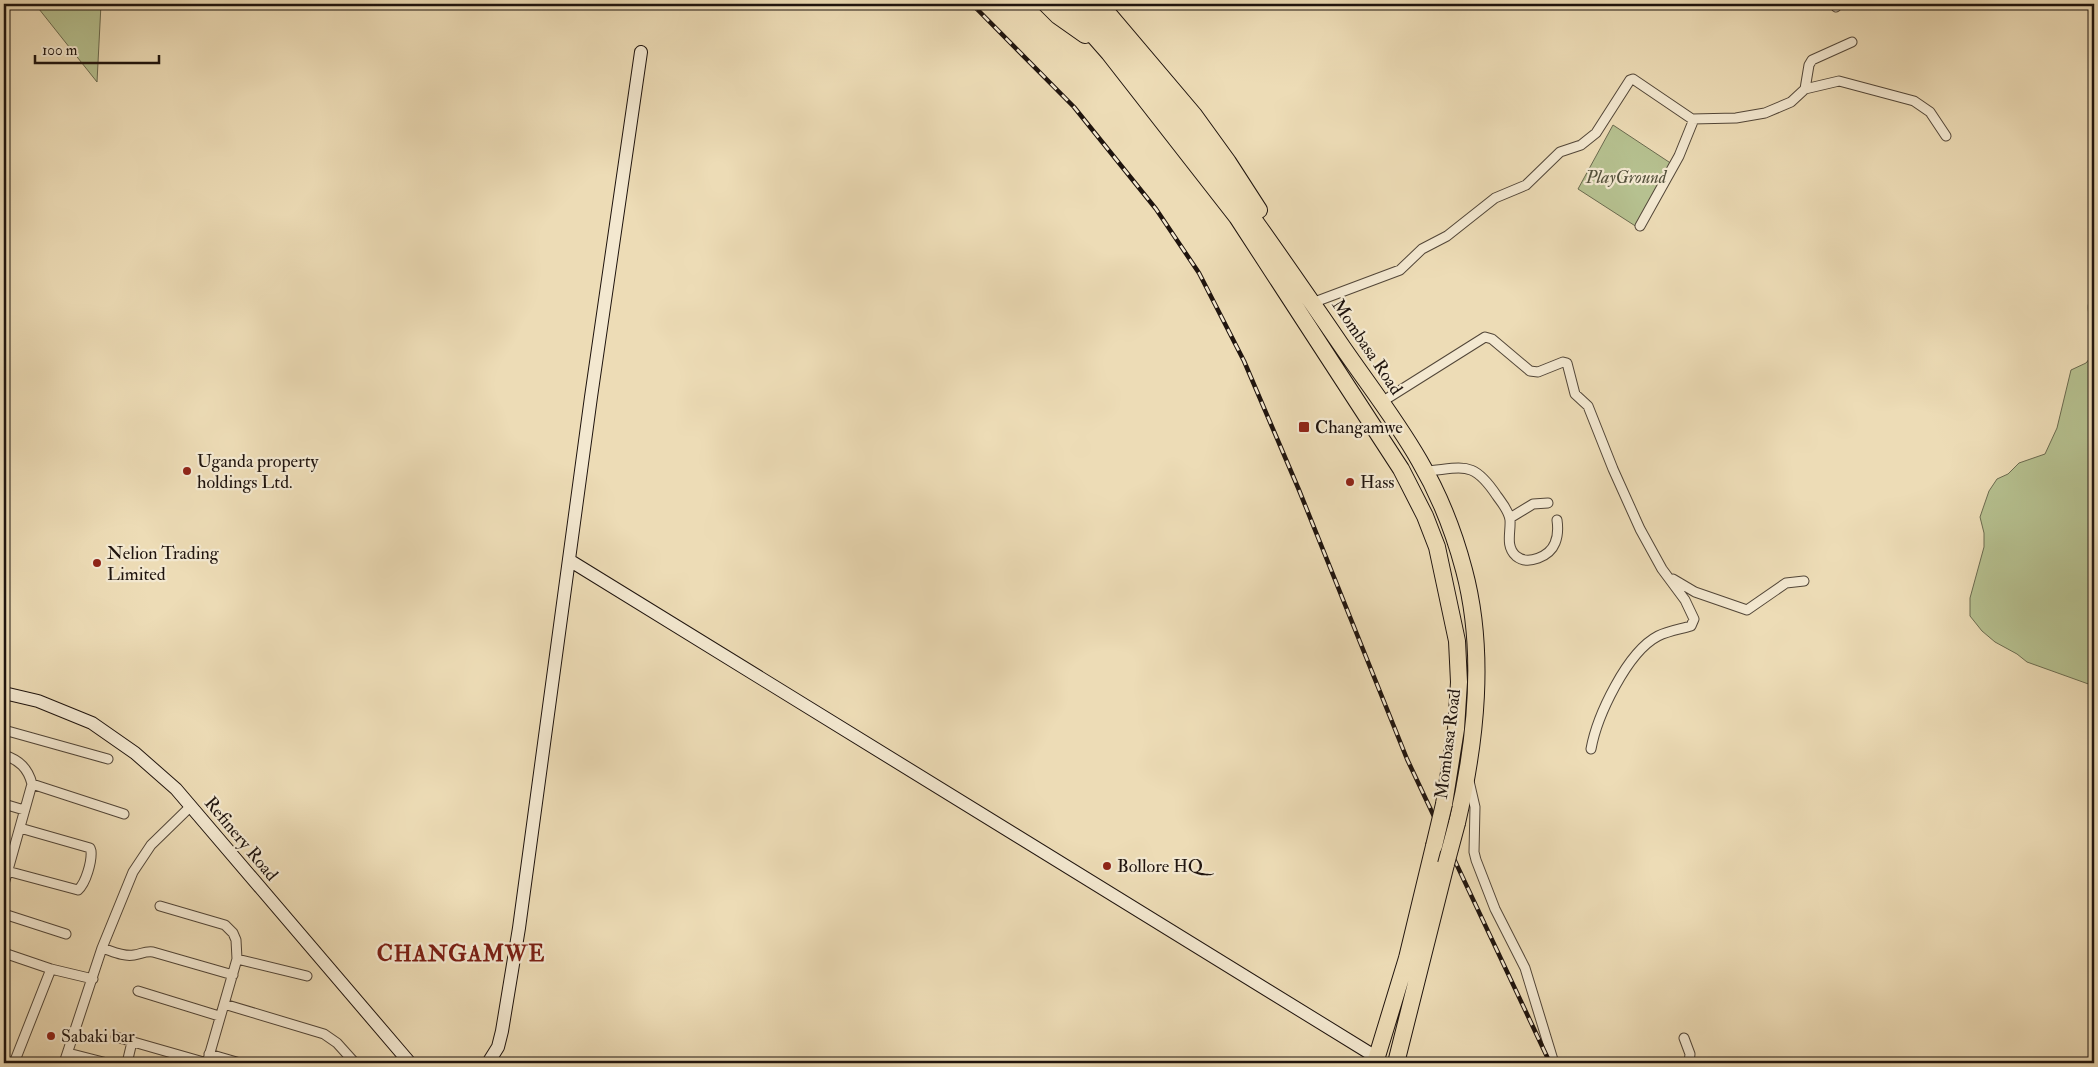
<svg xmlns="http://www.w3.org/2000/svg" width="2098" height="1067" font-family="'IM FELL Double Pica',serif">
<rect width="100%" height="100%" fill="#eddcb6"/>
<filter id="stains"><feTurbulence type="fractalNoise" baseFrequency=".004" numOctaves="4"/><feColorMatrix values="0 0 0 0 .2 0 0 0 0 .09 0 0 0 0 .02 0 0 0 .5 -.17"/></filter>
<radialGradient id="worn" r=".72"><stop offset=".6" stop-color="#630" stop-opacity="0"/><stop offset="1" stop-color="#630" stop-opacity=".3"/></radialGradient>
<!-- green -->
<path fill="#b6c190" stroke="#6a6a4f" d="M35,4H101L97,82Z
M1613,125L1675,166L1640,229L1578,189Z
M2094,287V335C2089,316 2084,306 2094,287Z
M2094,353V686L2027,662L2017,654L1995,642L1982,631L1970,616V598L1984,547V533L1980,517L1989,491L1997,479L2008,474L2019,463L2045,454L2057,428L2071,370L2086,363Z"/>
<g fill="none" stroke-linecap="round" stroke-linejoin="round">
<defs>
<path id="street" d="M1834,4L1836,7
M1805,89L1839,81L1914,101L1930,112L1946,136
M1640,226L1679,156L1694,119
M1312,303L1400,270L1422,249L1447,236L1495,198L1526,185L1560,152L1581,145L1596,133L1630,80L1633,79L1692,119L1736,118L1765,113L1791,102L1805,89L1809,65L1812,60L1852,42
M1380,403L1485,337L1492,339L1530,371L1538,372L1563,362L1567,363L1575,394L1588,406L1613,469L1640,529L1662,569L1685,600L1694,619L1691,626C1681,629 1668,631 1658,636C1627,652 1597,716 1591,749
M1425,471C1465,468 1473,460 1497,496C1502,503 1509,511 1510,520C1511,532 1505,546 1516,556C1528,566 1550,556 1555,543C1558,536 1558,527 1557,520
M1510,518L1533,504L1548,503
M1673,579L1695,592L1747,610L1786,583L1804,581
M4,730L108,759
M4,755C19,760 28,768 32,784L4,884
M1469,781L1475,807L1474,852L1476,860L1495,909L1525,968L1554,1063
M32,784L124,814
M4,804L24,810
M7,871L78,890C86,883 92,861 91,851L90,848L20,828
M160,906L225,925L233,933L236,940L237,959L207,1063
M4,914L66,934
M102,948C112,951 123,957 134,955C141,954 145,951 153,952L233,975
M4,953L51,969L93,979
M237,959L307,976
M138,991L219,1016
M224,1004L324,1034L337,1043L355,1063
M116,1037L207,1063
M1684,1038L1690,1054L1689,1063
M68,1053L107,1063
M209,1054L240,1063
M14,1063L51,969
M64,1063L102,948L133,872L151,845L191,806
M127,1063L132,1042"/>
<path id="secondary" d="M569,560L1376,1057
M4,693L38,701L92,723L135,753L176,789L410,1063
M488,1063L498,1047L502,1031L519,928L591,397L641,52"/>
<path id="highway" d="M1046,4L1058,16L1085,35
M1066,4L1109,53L1237,217L1401,469L1425,516L1437,547L1457,641L1459,682L1456,729L1444,804
M1080,4C1110,37 1140,70 1167,104C1227,179 1282,259 1337,339C1364,379 1395,418 1419,460C1439,494 1454,532 1464,570C1486,652 1476,741 1457,823
M1100,4L1194,115L1228,162L1259,210
M1375,1063L1407,958L1434,846
M1396,1063L1446,864"/>
</defs>
<!-- street casing -->
<use href="#street" stroke="#524638" stroke-width="11"/>
<!-- secondary casing -->
<use href="#secondary" stroke="#1f140e" stroke-width="14"/>
<!-- highway casing -->
<use href="#highway" stroke="#1f140e" stroke-width="18"/>
<!-- street -->
<use href="#street" stroke="#f3e8d0" stroke-width="9"/>
<!-- secondary -->
<use href="#secondary" stroke="#f3e8d0" stroke-width="12"/>
<!-- highway -->
<use href="#highway" stroke="#eddcb6" stroke-width="16"/>
<defs>
<path id="rail" d="M972,4L1074,107L1156,209L1199,273L1244,361L1299,490L1407,759L1550,1063"/>
</defs>
<!-- rail casing -->
<use href="#rail" stroke="#1f140e" stroke-width="4.5"/>
<!-- rail -->
<use href="#rail" stroke="#f3e8d0" stroke-width="2.5" stroke-dasharray="8" stroke-linecap="butt"/>
<defs>
<path id="highway-bridge" d="M1434,846L1444,804
M1446,864L1457,823"/>
</defs>
<!-- highway-bridge casing -->
<use href="#highway-bridge" stroke="#1f140e" stroke-width="18" stroke-linecap="butt"/>
<!-- highway-bridge -->
<use href="#highway-bridge" stroke="#eddcb6" stroke-width="16"/>
</g>
<!-- markers -->
<g fill="#8f2418" stroke="#f3e8d0" stroke-width="2">
<rect x="1298" y="421" width="12" height="12" rx="2.5"/>
<circle cx="187" cy="471" r="5"/>
<circle cx="1350" cy="482" r="5"/>
<circle cx="97" cy="563" r="5"/>
<circle cx="1107" cy="866" r="5"/>
<circle cx="51" cy="1036" r="5"/>
</g>
<g text-anchor="middle" dominant-baseline="central" stroke-width="4.5" stroke-linejoin="round" paint-order="stroke">
<!-- park labels -->
<g font-size="18" font-style="italic" fill="#54513c" stroke="#f3e8d0">
<text x="1626" y="177">PlayGround</text>
</g>
<!-- street labels -->
<g font-size="18" fill="#1f140e" stroke="#f3e8d0">
<text transform="translate(1367 347) rotate(56)">Mombasa Road</text>
<text transform="translate(1448 744) rotate(-83)">Mombasa Road</text>
<text transform="translate(241 839) rotate(50)">Refinery Road</text>
</g>
<!-- poi labels -->
<g font-size="18" fill="#1f140e" stroke="#f3e8d0" text-anchor="start">
<text x="1315" y="427">Changamwe</text>
<text x="197" y="461">Uganda property<tspan x="197" dy="21">holdings Ltd.</tspan></text>
<text x="1360" y="482">Hass</text>
<text x="107" y="553">Nelion Trading<tspan x="107" dy="21">Limited</tspan></text>
<text x="1117" y="866">Bollore HQ</text>
<text x="61" y="1036">Sabaki bar</text>
</g>
<!-- district labels -->
<g font-size="22" font-weight="bold" letter-spacing="1" fill="#7a1f14" stroke="#f3e8d0">
<text x="461" y="954">CHANGAMWE</text>
</g>
</g>
<!-- margin -->
<rect width="2098" height="1067" fill="none" stroke="#eddcb6" stroke-width="20"/>
<rect x="5" y="5" width="2088" height="1057" fill="none" stroke="#1f140e" stroke-width="2.5"/>
<rect x="10" y="10" width="2078" height="1047" fill="none" stroke="#1f140e"/>
<!-- scale -->
<path d="M35 55v8h124v-8" fill="none" stroke="#1f140e" stroke-width="2.5"/>
<text x="42" y="55" font-size="15" fill="#1f140e" stroke="#f3e8d0" stroke-width="4" paint-order="stroke">100 m</text>
<rect width="100%" height="100%" filter="url(#stains)"/>
<rect width="100%" height="100%" fill="url(#worn)"/>
</svg>
